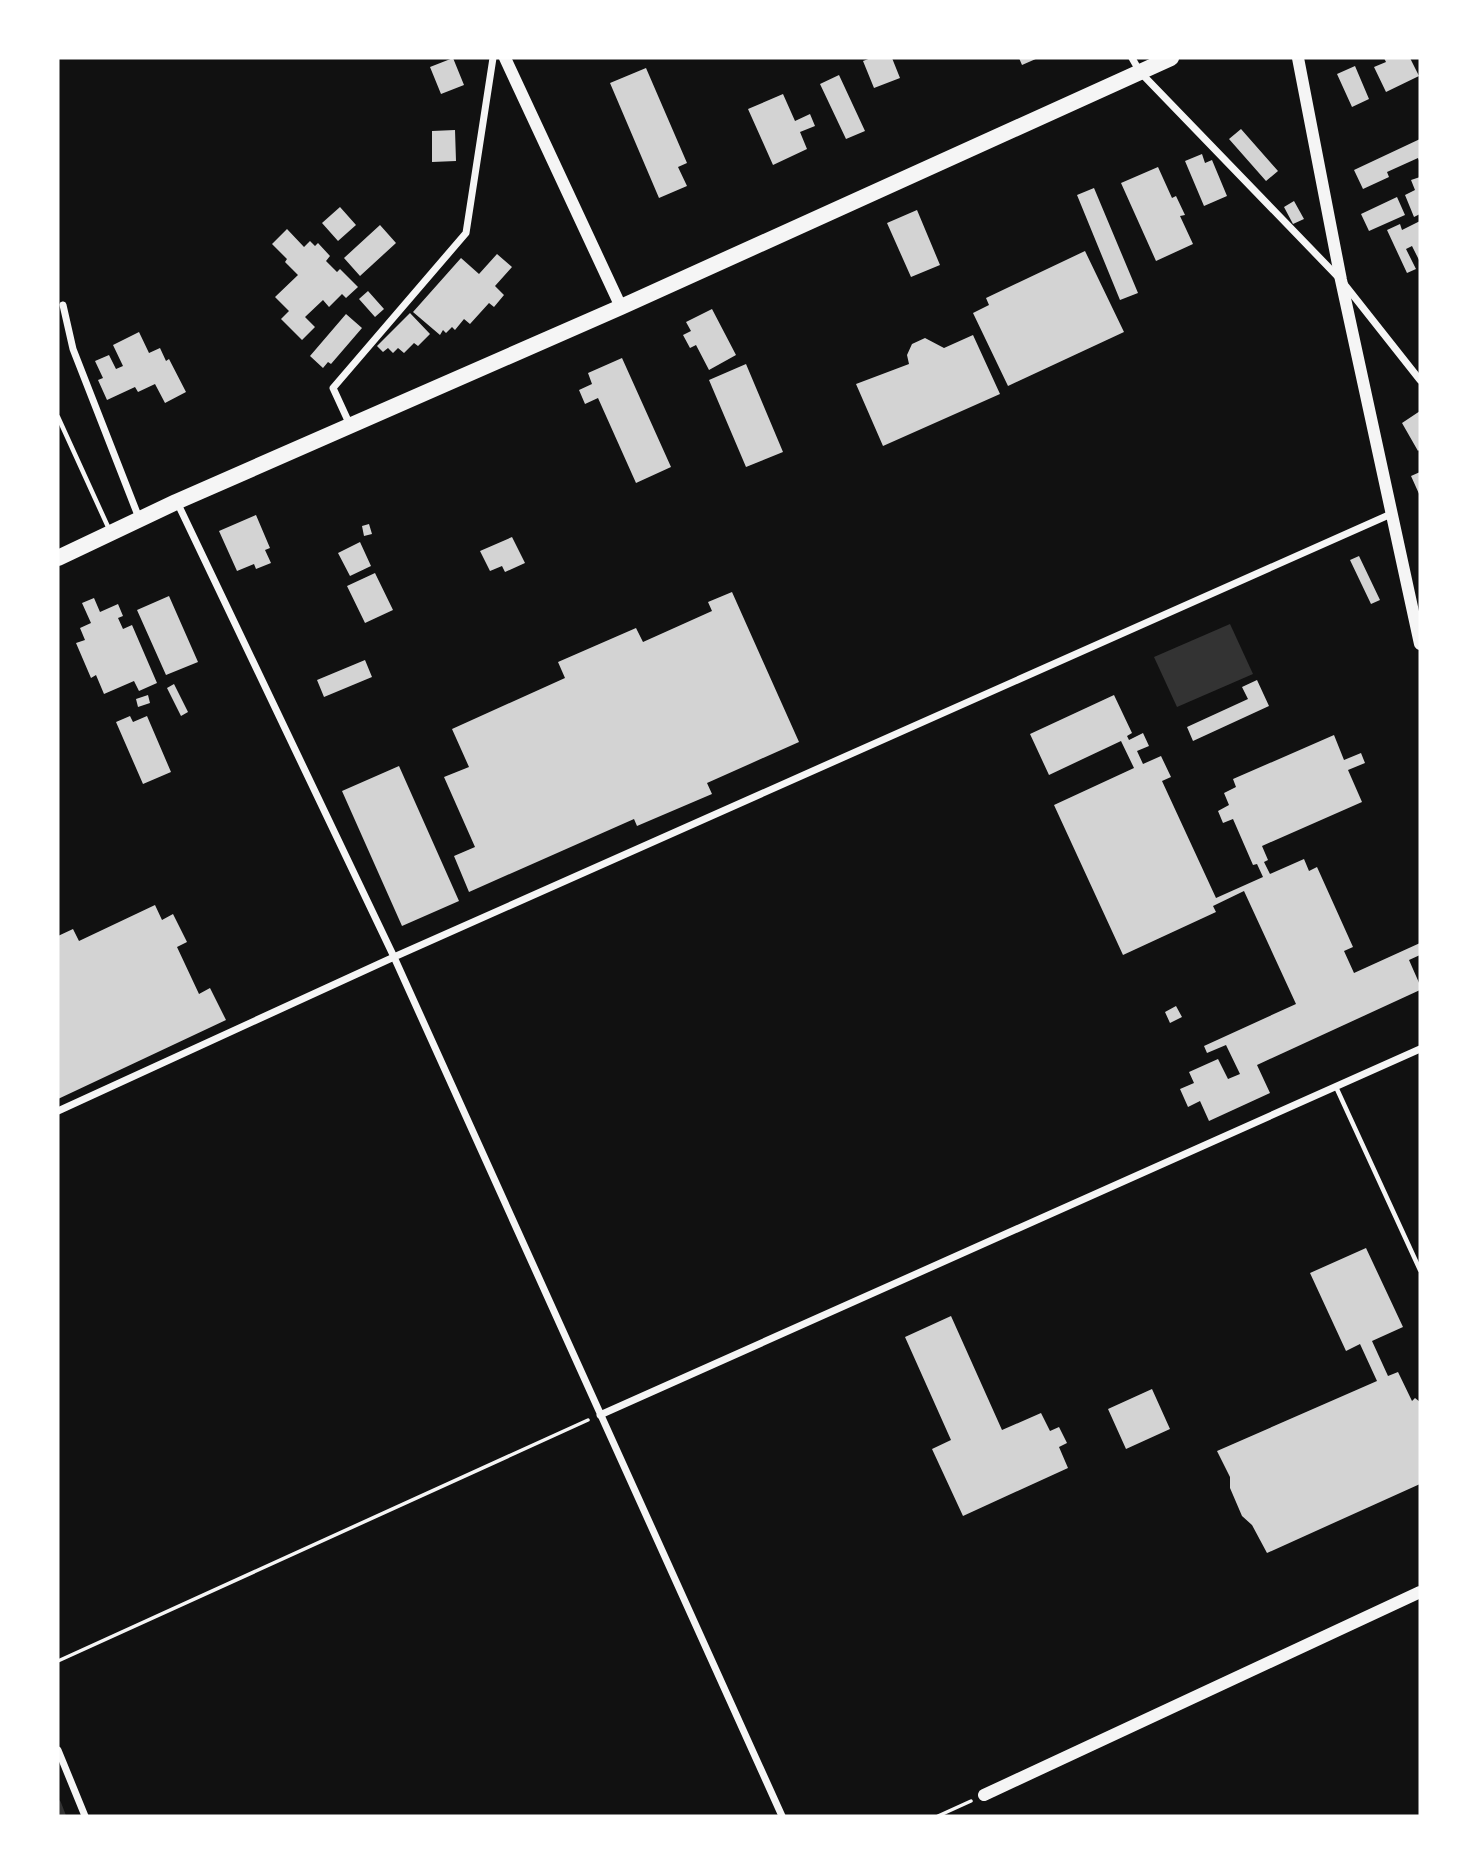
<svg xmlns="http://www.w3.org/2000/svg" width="1478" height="1874" font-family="'Golos Text',sans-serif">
<rect width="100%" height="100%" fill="#111"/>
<!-- water -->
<path fill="#333" d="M1230,624L1253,674L1177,707L1154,657Z"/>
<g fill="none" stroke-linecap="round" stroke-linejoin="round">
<!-- stream -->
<path stroke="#333" stroke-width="6" d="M58,1803L63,1816"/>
</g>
<!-- building -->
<path fill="#d3d3d3" d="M453,58L464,85L441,94L430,67Z
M871,58H892L900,78L874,88L863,61Z
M1019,58H1038L1022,65Z
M1384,58H1410L1419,76L1386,92L1374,67L1386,62Z
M1355,66L1369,99L1352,107L1337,74Z
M646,68L687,163L678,167L687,186L659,198L610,83Z
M839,75L865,131L846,139L820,84Z
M783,94L795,121L810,114L815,126L800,132L807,149L773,165L748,109Z
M1241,129L1278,171L1266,181L1229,139Z
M455,130L456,161L432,162V131Z
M1420,139V163L1418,158L1387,172L1389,177L1363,189L1354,170Z
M1202,154L1205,163L1212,160L1227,196L1204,206L1185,161Z
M1158,167L1172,198L1176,196L1185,215L1180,216L1193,244L1156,261L1121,183Z
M1420,177V214L1414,217L1405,195L1415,190L1411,180Z
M1094,188L1138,293L1120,300L1077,195Z
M1397,197L1405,215L1369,231L1361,214Z
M1294,201L1304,219L1293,224L1284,207Z
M340,207L356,225L338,241L322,223Z
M917,210L940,265L911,277L887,223Z
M1420,221V262L1412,246L1406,249L1416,269L1407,273L1387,230L1400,224L1402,230Z
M380,225L396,243L360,276L344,258Z
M287,229L304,247L310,241L315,246L318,243L330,256L326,261L337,272L340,269L358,287L346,298L342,294L329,307L323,300L305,317L315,327L302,340L281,319L289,311L275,297L298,275L285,262L287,259L272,244Z
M1085,251L1124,332L1008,386L973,313L989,305L986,298Z
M497,254L512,267L495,286L504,295L494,307L489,303L470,324L464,319L455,330L452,327L446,333L443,330L440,335L413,312L461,258L479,274Z
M368,291L384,309L375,317L359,299Z
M712,309L736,355L709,370L696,345L690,348L683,335L691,331L686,322Z
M410,313L430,334L418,346L414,343L404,353L398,348L393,353L388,348L383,352L377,346Z
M346,314L362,328L331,364L328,362L323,368L310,356Z
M139,332L149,353L160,348L166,361L169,359L186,392L165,403L155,384L138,392L135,387L107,400L98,380L103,378L95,361L109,355L116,369L123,366L113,345Z
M973,335L1000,394L883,446L856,384L909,364L907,355L912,344L925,338L944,348Z
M622,358L671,467L636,483L598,398L585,404L579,390L592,384L588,373Z
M746,364L783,452L746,467L709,380Z
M1420,411V449L1418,451L1402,423Z
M1420,472V496L1411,476Z
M256,515L270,548L265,550L271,563L256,569L254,564L237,571L219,531Z
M369,524L372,534L364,536L362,526Z
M512,537L525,563L505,572L502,566L490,571L480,551Z
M360,542L371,566L350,576L338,553Z
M1359,556L1380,600L1371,604L1350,560Z
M375,573L393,610L365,623L347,586Z
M732,592L799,742L707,783L712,794L637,826L634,819L469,892L454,856L475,847L444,777L469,767L452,729L565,678L558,662L636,628L643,642L712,611L708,602Z
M169,596L198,662L166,675L137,610Z
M94,598L100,612L118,604L123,616L118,618L123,629L132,625L157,683L139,691L134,681L104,694L96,675L91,678L76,643L85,640L80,628L91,623L82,603Z
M365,660L372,677L324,697L317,680Z
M1257,680L1269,706L1193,741L1187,727L1248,699L1242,687Z
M174,684L188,712L181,716L167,688Z
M148,695L150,703L138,707L136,699Z
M1114,695L1132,733L1127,736L1129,740L1143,733L1149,746L1137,751L1143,764L1161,756L1171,777L1162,781L1216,898L1263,877L1257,864L1253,865L1233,819L1223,823L1218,811L1229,805L1224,793L1236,787L1233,779L1334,735L1344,760L1361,753L1365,763L1348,770L1362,802L1262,846L1268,860L1264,862L1270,874L1304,859L1309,871L1317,867L1353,947L1344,951L1354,973L1420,943V955L1409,960L1420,985V990L1257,1065L1270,1093L1209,1121L1200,1101L1188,1107L1180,1089L1194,1083L1189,1072L1218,1059L1228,1079L1240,1074L1226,1045L1207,1053L1204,1046L1296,1004L1244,891L1213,906L1216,912L1123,955L1054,805L1134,768L1121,741L1049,775L1030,734Z
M130,716L133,722L147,716L171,772L143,784L116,722Z
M399,766L459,901L402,926L342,791Z
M155,905L162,920L173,914L187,942L177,947L199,994L210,988L226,1020L58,1099V936L73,929L79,941Z
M1176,1006L1182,1017L1170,1023L1165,1012Z
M1366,1248L1403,1327L1372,1341L1388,1376L1398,1372L1412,1401L1415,1398L1420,1402V1484L1267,1553L1252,1525L1242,1516L1230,1488V1477L1217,1451L1377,1381L1360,1344L1346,1351L1310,1273Z
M951,1316L1002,1430L1041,1413L1050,1431L1059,1427L1067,1443L1059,1447L1068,1468L963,1516L932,1449L951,1440L905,1337Z
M1152,1389L1170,1429L1126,1449L1108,1409Z"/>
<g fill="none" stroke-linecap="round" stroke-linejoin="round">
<!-- path -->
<path stroke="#f5f5f5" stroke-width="3.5" d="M58,1661L588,1420
M938,1816L971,1801"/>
<!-- service -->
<path stroke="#f5f5f5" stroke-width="4.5" d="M58,417L109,529
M1336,1087L1420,1270"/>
<!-- minor -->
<path stroke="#f5f5f5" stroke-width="7" d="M1132,58L1140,72L1341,280L1420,380
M63,305L73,349L139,518
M350,425L333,388L466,233L493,58
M177,502L394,957L782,1816
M58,1111L394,957L1391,514
M600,1415L1420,1049
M58,1750L85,1816"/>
<!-- tertiary -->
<path stroke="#f5f5f5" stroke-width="12" d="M505,58L621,307
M1298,58L1341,280L1420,644
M984,1795L1420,1592"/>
<!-- primary -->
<path stroke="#f5f5f5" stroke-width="16" d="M58,558L176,502L621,307L1171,58"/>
</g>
<!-- border -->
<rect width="1478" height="1874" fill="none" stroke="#ffffff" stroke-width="119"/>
</svg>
